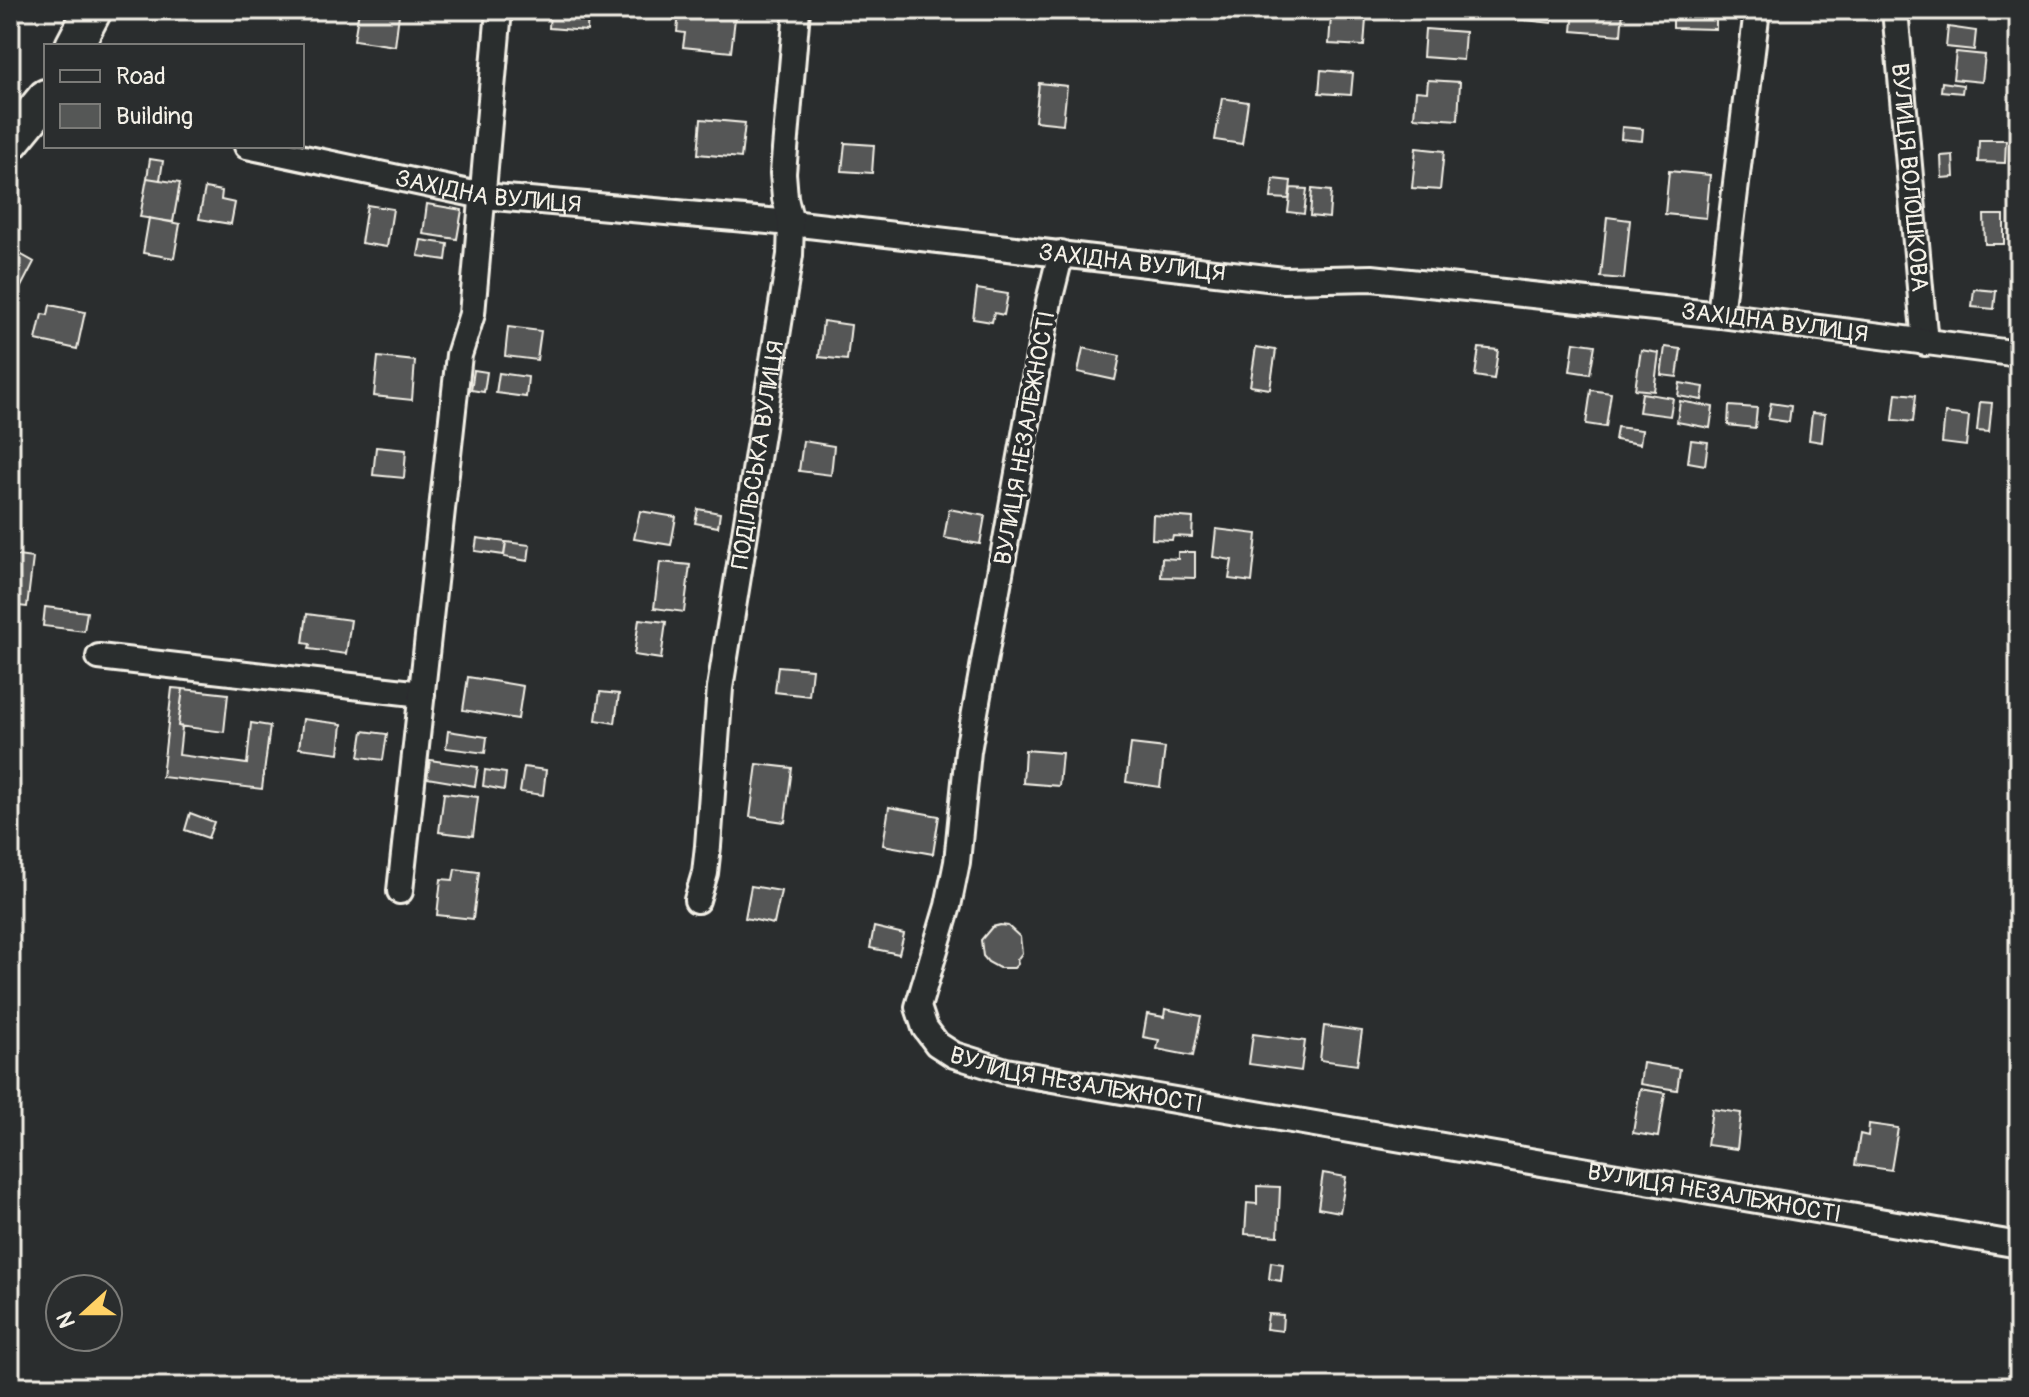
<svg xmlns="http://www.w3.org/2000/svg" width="2029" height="1397" font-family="Pangolin,sans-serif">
<rect width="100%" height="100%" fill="#2a2d2e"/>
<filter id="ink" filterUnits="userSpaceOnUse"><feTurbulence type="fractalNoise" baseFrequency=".0125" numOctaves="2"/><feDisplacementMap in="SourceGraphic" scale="16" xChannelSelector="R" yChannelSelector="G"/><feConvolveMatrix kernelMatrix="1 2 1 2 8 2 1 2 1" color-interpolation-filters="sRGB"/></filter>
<g filter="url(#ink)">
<!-- building -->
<path fill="#555756" stroke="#f4f1e8" stroke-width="2" d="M359,10H394L393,14H399L395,46L354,40Z
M550,10H588L587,31L549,28Z
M687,10H736L731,52L683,47L685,33L677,32L679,13H687Z
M1516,10H1554L1552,23L1515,19Z
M1574,10H1623L1621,35L1572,31Z
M1673,10H1716V29L1673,28Z
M1331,16L1366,19L1364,46L1329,44Z
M1948,27L1976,31L1974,50L1946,47Z
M1425,29L1465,32L1463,60L1423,57Z
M1956,52L1985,55L1982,82L1953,79Z
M1321,70L1353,73L1351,95L1319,93Z
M1428,80L1460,82L1458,120L1414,117L1416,91L1427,92Z
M1942,82L1963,85L1962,93L1941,91Z
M1039,83L1067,86L1063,124L1035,121Z
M1222,98L1248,102L1242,144L1215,140Z
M701,119L745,123L741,158L698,154Z
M1622,127L1643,129L1642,141L1621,139Z
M1979,140H2006L2005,163L1978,162Z
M845,143L874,145L872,173L842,171Z
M1416,148L1444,151L1440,190L1412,188Z
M1953,155L1954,177L1942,178L1941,156Z
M150,159L163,161L160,180L147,178Z
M1669,171L1710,175L1706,218L1665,214Z
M147,178L180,183L173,222L140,217Z
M1273,179L1291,181L1289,199L1271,198Z
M205,188L222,191L221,200L235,203L231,224L199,219Z
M1291,188L1307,189L1304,214L1288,212Z
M1312,189L1331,191L1329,218L1310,216Z
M427,204L462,210L457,239L423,234Z
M367,205L393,209L387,247L361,243Z
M1984,215H2004V244H1985Z
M1607,217L1630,220L1624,279L1601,277Z
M149,218L180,224L174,258L143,253Z
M421,240L448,244L446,260L418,256Z
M20,254L34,262L10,308V274Z
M977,289L1008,294L1004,315L994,313L992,322L973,319Z
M1974,289L1996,291L1994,309L1972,307Z
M50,305L85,312L77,349L36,340L42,314L48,315Z
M823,321L851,325L847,360L819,357Z
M508,327L541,331L537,360L505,356Z
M1574,342L1595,345L1590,374L1570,371Z
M1256,347L1276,350L1270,389L1250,386Z
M1665,347L1681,349L1677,377L1661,375Z
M1083,348L1120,356L1115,380L1078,372Z
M1479,348L1498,350L1494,379L1475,376Z
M1641,350L1659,353L1654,391L1635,389Z
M378,357L415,361L412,400L374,396Z
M474,370L487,372L484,392L471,390Z
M499,373L528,377L526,397L496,393Z
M16,376L20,398L10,400V377Z
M1680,383L1704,387L1702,400L1678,396Z
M1591,390L1611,393L1606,427L1586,424Z
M1642,393L1673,398L1670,416L1639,412Z
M1896,393L1916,395L1913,422L1893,420Z
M1680,401L1713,407L1710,428L1677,422Z
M1980,402L1992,403L1989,432L1977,431Z
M1771,403L1791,406L1789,422L1768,419Z
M1729,406L1757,408L1755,428L1728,425Z
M1812,413L1825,414L1822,442L1809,440Z
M1945,413L1969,416L1966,446L1942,443Z
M1617,427L1642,430L1640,444L1615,440Z
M1691,440L1708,442L1705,465L1688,462Z
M803,441L834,446L831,475L799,471Z
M376,447L406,450L404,478L373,475Z
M698,509L720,513L718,527L695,523Z
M949,509L985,516L980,544L944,538Z
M640,511L676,517L671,545L634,539Z
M1153,515L1193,518L1192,537L1173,536L1172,540L1152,539Z
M1216,529L1257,534L1252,582L1229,579L1232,560L1213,557Z
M477,538L506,542L504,555L475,551Z
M506,542L530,545L528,561L504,557Z
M1178,552H1195V578L1161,577L1162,558L1178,559Z
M10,555L33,558L27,607L10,605Z
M660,562L690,565L684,612L654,608Z
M45,607L87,612L84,631L43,626Z
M307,614L351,620L346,654L309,649L310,644L303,643Z
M639,619L666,622L661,659L634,655Z
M778,666L812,669L809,696L775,692Z
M468,677L523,686L518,719L463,710Z
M172,688L183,689L178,726L182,727L179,755L247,764L251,723L270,726L262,789L162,777Z
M183,689L228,694L224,732L178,726Z
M600,692L619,694L615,723L596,720Z
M303,719L342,724L339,753L299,748Z
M363,731L387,734L383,760L359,757Z
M448,731L487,737L485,753L446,748Z
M1131,744L1165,748L1160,787L1126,782Z
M1025,750L1062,753L1059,786L1023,783Z
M430,760L478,767L475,786L427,778Z
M757,764L792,768L785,822L750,817Z
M524,767L546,770L543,795L520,792Z
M485,770L506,773L504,790L483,786Z
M444,793L478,797L473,836L439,832Z
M889,807L939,816L933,854L883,845Z
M190,813L214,822L208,838L185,830Z
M455,869L479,872L473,919L437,915L441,879L453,880Z
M751,886L781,891L774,924L745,918Z
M1000,925L1008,926L1020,937L1022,953L1017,960L1018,964L1014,968H999L988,962L983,956L981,940L992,927Z
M874,927L904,934L899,954L870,948Z
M1165,1009L1201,1016L1193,1056L1157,1049L1159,1040L1143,1037L1147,1014L1164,1017Z
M1324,1026L1362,1031L1357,1065L1320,1060Z
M1253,1034L1305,1041L1301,1071L1249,1064Z
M1643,1063L1680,1069L1677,1090L1640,1084Z
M1640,1089L1665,1093L1658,1137L1633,1133Z
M1712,1109L1741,1113L1737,1149L1707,1145Z
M1869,1124L1898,1128L1891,1170L1855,1165L1860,1134L1868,1136Z
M1323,1173L1346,1177L1340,1212L1318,1208Z
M1257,1186L1280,1187L1278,1236L1245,1234L1247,1203L1257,1204Z
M1271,1262L1283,1264L1281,1281L1269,1279Z
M1268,1314L1283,1315L1282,1331L1266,1329Z"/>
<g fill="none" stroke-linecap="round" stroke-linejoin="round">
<defs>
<g id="street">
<path id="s1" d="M1895,10L1925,343"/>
<path id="s2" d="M247,146L483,196L791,223L1284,280L1372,278L1720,315L2019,354"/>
<path id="s3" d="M1061,253L1049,301L968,751L957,862L948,906L918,1007L925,1028L937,1044L954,1055L1006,1071L2019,1245"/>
<path d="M1720,315L1757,10"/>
<path d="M99,657L422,694"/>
<path d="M400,891L459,355L472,314L499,10"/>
<path id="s4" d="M697,900L705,873L708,846L720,688L790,255L791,223L785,198L783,173L797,10"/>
</g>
<path id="primary" d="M74,46L93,10
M10,142L46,98"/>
</defs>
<!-- street casing -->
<use href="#street" stroke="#f4f1e8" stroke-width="30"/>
<!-- primary casing -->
<use href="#primary" stroke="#f4f1e8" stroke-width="42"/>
<!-- street -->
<use href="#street" stroke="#2a2d2e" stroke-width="24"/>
<!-- primary -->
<use href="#primary" stroke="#2a2d2e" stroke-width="36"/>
</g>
</g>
<g text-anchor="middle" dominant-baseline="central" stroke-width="7" stroke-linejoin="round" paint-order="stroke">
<!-- street labels -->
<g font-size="24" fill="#f4f1e8" stroke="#2a2d2e">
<text stroke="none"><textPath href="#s1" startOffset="168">ВУЛИЦЯ ВОЛОШКОВА</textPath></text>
<text stroke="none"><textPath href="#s2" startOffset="246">ЗАХІДНА ВУЛИЦЯ</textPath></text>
<text stroke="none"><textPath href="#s2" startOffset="894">ЗАХІДНА ВУЛИЦЯ</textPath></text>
<text stroke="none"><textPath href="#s2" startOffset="1540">ЗАХІДНА ВУЛИЦЯ</textPath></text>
<text transform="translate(1025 438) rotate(-80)">ВУЛИЦЯ НЕЗАЛЕЖНОСТІ</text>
<text stroke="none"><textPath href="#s4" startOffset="450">ПОДІЛЬСЬКА ВУЛИЦЯ</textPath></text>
<text stroke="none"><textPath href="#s3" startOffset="956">ВУЛИЦЯ НЕЗАЛЕЖНОСТІ</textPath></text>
<text stroke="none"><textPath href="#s3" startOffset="1604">ВУЛИЦЯ НЕЗАЛЕЖНОСТІ</textPath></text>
</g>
</g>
<!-- margin -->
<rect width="2029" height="1397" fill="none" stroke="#2a2d2e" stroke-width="40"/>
<rect x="20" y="20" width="1989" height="1357" fill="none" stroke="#f4f1e8" stroke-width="3" filter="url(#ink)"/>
<!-- legend -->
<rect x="44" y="44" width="260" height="104" fill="#2a2d2e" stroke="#7b7b78" stroke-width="2"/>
<rect x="60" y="70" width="40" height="12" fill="#2a2d2e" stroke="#7b7b78" stroke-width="2"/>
<text x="116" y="84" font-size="24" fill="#f4f1e8">Road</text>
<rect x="60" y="104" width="40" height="24" fill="#555756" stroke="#7b7b78" stroke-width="2"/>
<text x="116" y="124" font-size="24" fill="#f4f1e8">Building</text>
<!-- north arrow -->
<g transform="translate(84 1313) rotate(249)"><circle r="38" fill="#2a2d2e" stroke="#7b7b78" stroke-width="2"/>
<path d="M0-6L14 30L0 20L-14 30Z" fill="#ffd166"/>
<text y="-12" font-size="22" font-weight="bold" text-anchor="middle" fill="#f4f1e8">N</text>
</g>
</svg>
